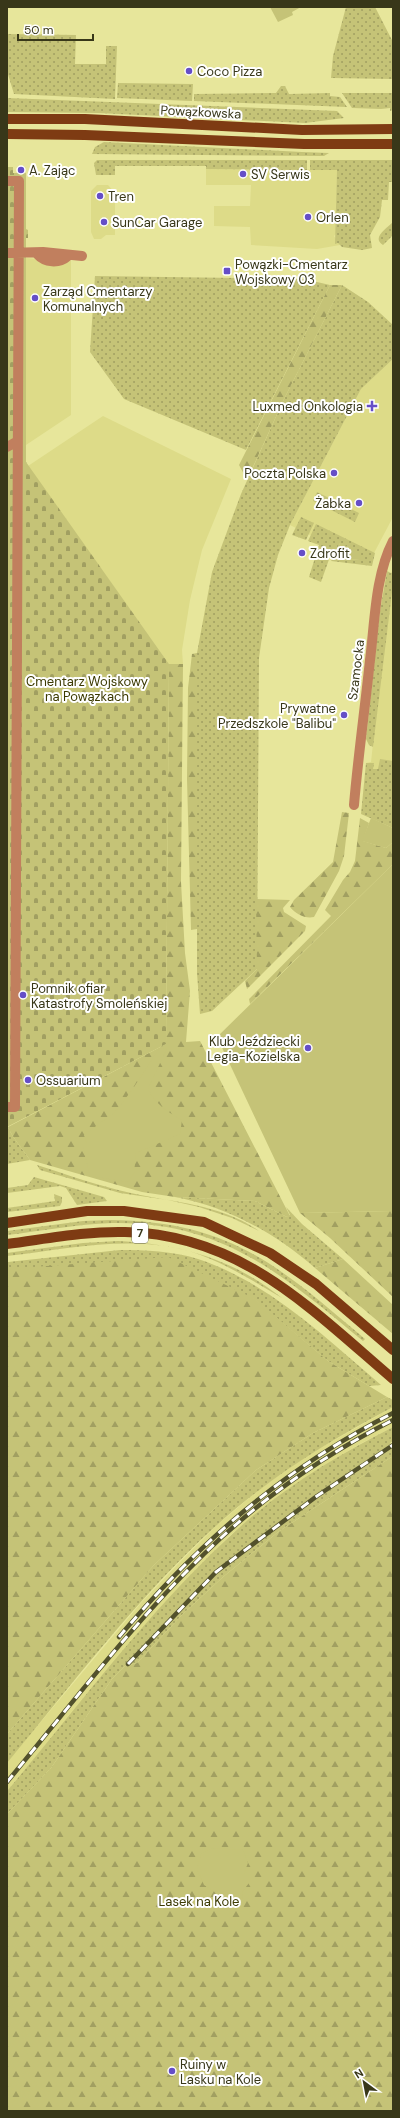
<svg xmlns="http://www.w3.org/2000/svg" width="400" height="2118" font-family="'DM Sans',sans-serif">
<defs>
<pattern id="grass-dots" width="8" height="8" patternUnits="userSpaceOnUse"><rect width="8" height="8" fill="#c5c377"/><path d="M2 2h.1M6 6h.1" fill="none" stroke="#a19f61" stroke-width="1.8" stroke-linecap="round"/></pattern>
<pattern id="forest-firs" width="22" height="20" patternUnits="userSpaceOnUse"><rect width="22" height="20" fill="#c5c377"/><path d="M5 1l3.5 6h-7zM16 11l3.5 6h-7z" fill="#a19f61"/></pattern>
<pattern id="cemetery-stones" width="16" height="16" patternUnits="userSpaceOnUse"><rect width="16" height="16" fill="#c5c377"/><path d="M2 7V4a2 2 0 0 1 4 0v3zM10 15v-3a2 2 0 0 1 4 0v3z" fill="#a19f61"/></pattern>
</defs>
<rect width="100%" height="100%" fill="#e7e69b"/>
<!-- built -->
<path fill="#dddb88" d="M206,169L337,170L336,234L334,236L340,245L317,249L251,245L250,227L214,226V206H250L251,185H206Z
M97,185H108L115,193V235H106L101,239H94L91,232V191Z
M26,258L71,261V415L26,445Z
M393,359V517L374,553L318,539L290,525L361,389Z
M103,416L231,479L202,550L190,600L182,650L183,664H169L28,466Z
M392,571L393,572V828L366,763L371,762Z
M393,1407V1427L358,1445L315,1471L269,1503L228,1537L153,1616L7,1791V1762L140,1604L178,1564L217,1525L260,1489L306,1456Z"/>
<!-- grass -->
<path fill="url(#grass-dots)" d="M346,7H375L393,42V79L331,78L333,56Z
M7,34L76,35L75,64H106V46H117L115,99L14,94L7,71Z
M118,83L193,84L192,101L117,98Z
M281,86H285L289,94L330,93V96L340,97L347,107L194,101V94L276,93Z
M342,93H393V110L390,111V108L381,109L352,108Z
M7,98L337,111L344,118L305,123L98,113L7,112Z
M104,142L302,152L329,153L324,156L92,154L95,147Z
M97,160H307V170L206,169V166H115V175H96L94,163Z
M310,160H393V182H389L388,200H382L380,217L370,235L372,248L362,250L342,247L338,243L335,244L337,170H310Z
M393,222L392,236L383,245C371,238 387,228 393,222Z
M95,276L304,279L330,285L246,450L124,399L90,352Z
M342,285L368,302L393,325V359L361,389L290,525L278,555L269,588L259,658L257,969L212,1011L200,1014L197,973V653L212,572L241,494L284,399Z
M317,492L359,513L355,522L313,501Z
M301,517L314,523L306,540L292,535Z
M316,524L375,553L372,566L331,561L333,558L360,560L340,543L335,552L332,551L321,582L309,577L319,545L308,541Z
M387,571L391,573L393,572V584L373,747L369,745L366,739L380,611Z
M380,759L393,761V828L361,814L366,763H374L373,769H378Z
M8,1127C13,1139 23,1149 30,1160L7,1164Z
M37,1165C68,1175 99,1186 131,1193C175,1203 221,1204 259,1231L232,1218L199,1207L168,1200L120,1193L40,1170Z
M34,1177L104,1197L107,1201L77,1205L66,1188L60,1186L7,1193V1188L28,1185Z
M54,1194L62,1197V1202L60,1206L7,1212V1208L55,1201Z
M175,1197L255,1201L287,1217L290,1215L286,1207L302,1224L343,1259L315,1268C275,1233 228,1207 175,1197Z
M110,1220C230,1221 279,1266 365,1339L363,1341C283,1275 222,1221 112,1223C77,1224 42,1231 7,1235V1231L83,1221Z
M118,1241C181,1244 233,1259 282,1298C255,1282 228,1265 198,1254C136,1233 70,1249 7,1256V1253L14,1252L83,1243Z
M120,1250C145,1250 173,1251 198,1259C268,1282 326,1338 381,1385L369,1386L328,1361L254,1299L7,1270L8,1262Z
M387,1397L393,1400V1407C330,1440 270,1477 217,1525C139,1595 74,1682 7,1763V1734L154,1565L256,1470L313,1433Z
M393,1427V1441L390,1443L393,1445V1456L278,1532L223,1577L183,1614L137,1663L125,1666L112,1679L51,1768L7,1814V1791C79,1706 146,1614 228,1538C276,1492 334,1457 393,1427Z"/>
<!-- forest -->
<path fill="url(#forest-firs)" d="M330,285H342L284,399L247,480L239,465Z
M197,653V929L191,930L187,779L188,688L192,654Z
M169,664H183L181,882L185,953L190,991L186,1042L200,1041L290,1216L287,1217L255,1201L175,1197L142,1192L30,1160C23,1149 13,1139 8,1127L166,1044Z
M342,812L349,813L344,856L339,871L314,917C305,919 296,914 290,907L294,900L333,862Z
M360,818L369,823L363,841L386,848L393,842V864L250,1004L249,999L331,916L325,910L343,880L350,872L355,861Z
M256,899L290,900L283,908L284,912L306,926L305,931L247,989L245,981L257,969Z
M393,1211V1297L330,1238L300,1213Z
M168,1257L255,1299L328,1361L387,1397L313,1433L256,1470L154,1565L7,1734V1269Z
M343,1259L393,1305V1334L315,1268Z
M393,1456V2111H7V1814L51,1768L112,1679L125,1666L137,1663L183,1614L223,1577L278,1532Z"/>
<!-- cemetery -->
<path fill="url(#cemetery-stones)" d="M7,167H13V173H26V229L28,230V238H26V462L169,664L166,1044L7,1127Z"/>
<!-- park -->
<path fill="#c5c377" d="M270,7H301L292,12L293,15L278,22Z
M340,543L361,553L360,560L333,558Z
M371,818L393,828V842L386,848L362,841Z
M393,864V1211L300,1213L217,1037Z
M167,1048L148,1089C155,1104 168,1112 182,1120L180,1134L136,1153L134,1173L128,1182L90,1176L83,1147L87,1145L84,1135L115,1112L132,1090L159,1049Z
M213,1848L243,1850L248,1863L244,1873L249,1883L242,1892L243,1901L235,1904L204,1885L197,1869L201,1854Z"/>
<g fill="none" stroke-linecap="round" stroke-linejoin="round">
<!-- minor -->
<path stroke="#c17f5e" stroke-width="10" d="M7,181H19L15,1107H7
M7,253L43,252L82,256
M37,254C45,263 59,264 68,256
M7,447L16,442
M354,805C358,757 365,708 370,660C375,621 375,576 393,541"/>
<!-- major -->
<path stroke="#7e3b13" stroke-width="10" d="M7,119H85L302,130L393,129
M7,134L85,135L304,144H393
M7,1223L87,1211H124L204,1222L270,1253L316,1284L393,1350
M7,1244C46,1239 86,1231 125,1232C240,1234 311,1309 393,1379"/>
<defs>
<path id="rail" d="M119,1637C198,1543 283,1469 393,1413
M128,1664L216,1572L317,1496L393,1445
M7,1782C71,1705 132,1624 204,1554C259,1500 324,1455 393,1420"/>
</defs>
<!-- rail casing -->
<use href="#rail" stroke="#52512c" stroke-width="4.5"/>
<!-- rail -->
<use href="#rail" stroke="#fff" stroke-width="3" stroke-dasharray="9" stroke-linecap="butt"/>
</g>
<!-- markers -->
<g fill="#654ec7" stroke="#fff" stroke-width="1.5">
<circle cx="189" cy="71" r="4"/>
<circle cx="21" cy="170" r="4"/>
<circle cx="243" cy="174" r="4"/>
<circle cx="100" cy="196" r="4"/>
<circle cx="308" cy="217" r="4"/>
<circle cx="104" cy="222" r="4"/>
<rect x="223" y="267" width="8" height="8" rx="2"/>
<circle cx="35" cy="298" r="4"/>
<path d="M370 400h4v4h4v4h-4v4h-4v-4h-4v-4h4z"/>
<circle cx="334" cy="473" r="4"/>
<circle cx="359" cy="503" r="4"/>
<circle cx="302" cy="553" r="4"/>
<circle cx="344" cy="715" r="4"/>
<circle cx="23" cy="995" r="4"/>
<circle cx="308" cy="1048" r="4"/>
<circle cx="28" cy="1080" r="4"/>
<circle cx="172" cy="2071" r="4"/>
</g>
<g text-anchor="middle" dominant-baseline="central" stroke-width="4" stroke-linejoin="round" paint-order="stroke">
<!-- shield labels -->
<rect fill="#fff" stroke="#74735e" stroke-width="1" x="132" y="1223" width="16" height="20" rx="3"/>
<g font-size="12" font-weight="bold" fill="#383719">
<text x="140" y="1233">7</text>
</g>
<!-- poi labels -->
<g font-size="13" fill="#383719" stroke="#fff" text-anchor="start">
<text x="197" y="71">Coco Pizza</text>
<text x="29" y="170">A. Zając</text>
<text x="251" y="174">SV Serwis</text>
<text x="108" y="196">Tren</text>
<text x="316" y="217">Orlen</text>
<text x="112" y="222">SunCar Garage</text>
<text x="235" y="264">Powązki-Cmentarz<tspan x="235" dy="15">Wojskowy 03</tspan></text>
<text x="43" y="291">Zarząd Cmentarzy<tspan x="43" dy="15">Komunalnych</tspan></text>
<text x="363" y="406" text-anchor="end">Luxmed Onkologia</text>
<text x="326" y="473" text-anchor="end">Poczta Polska</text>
<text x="351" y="503" text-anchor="end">Żabka</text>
<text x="310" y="553">Zdrofit</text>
<text x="336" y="708" text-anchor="end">Prywatne<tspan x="336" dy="15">Przedszkole "Balibu"</tspan></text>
<text x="31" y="988">Pomnik ofiar<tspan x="31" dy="15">Katastrofy Smoleńskiej</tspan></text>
<text x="300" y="1041" text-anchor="end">Klub Jeździecki<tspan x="300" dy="15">Legia-Kozielska</tspan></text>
<text x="36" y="1080">Ossuarium</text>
<text x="180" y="2064">Ruiny w<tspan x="180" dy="15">Lasku na Kole</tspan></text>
</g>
<!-- street labels -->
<g font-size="13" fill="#383719" stroke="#fff">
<text transform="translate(201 112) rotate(3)">Powązkowska</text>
<text transform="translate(356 670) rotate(-83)">Szamocka</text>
</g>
<!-- park labels -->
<g font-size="13" fill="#3c3a02" stroke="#fff">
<text x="87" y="681">Cmentarz Wojskowy<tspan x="87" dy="15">na Powązkach</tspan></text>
<text x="199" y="1901">Lasek na Kole</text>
</g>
</g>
<!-- border -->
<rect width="400" height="2118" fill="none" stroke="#383719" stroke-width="16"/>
<!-- north arrow -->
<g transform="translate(364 2082) rotate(328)" stroke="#ffffff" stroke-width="3" paint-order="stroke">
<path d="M0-3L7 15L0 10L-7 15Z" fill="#383719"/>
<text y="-6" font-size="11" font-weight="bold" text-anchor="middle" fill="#383719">N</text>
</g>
<!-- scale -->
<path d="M18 34v6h75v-6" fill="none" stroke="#383719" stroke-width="2"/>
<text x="24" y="34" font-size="12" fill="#383719" stroke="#ffffff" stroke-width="3" paint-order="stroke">50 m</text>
</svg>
